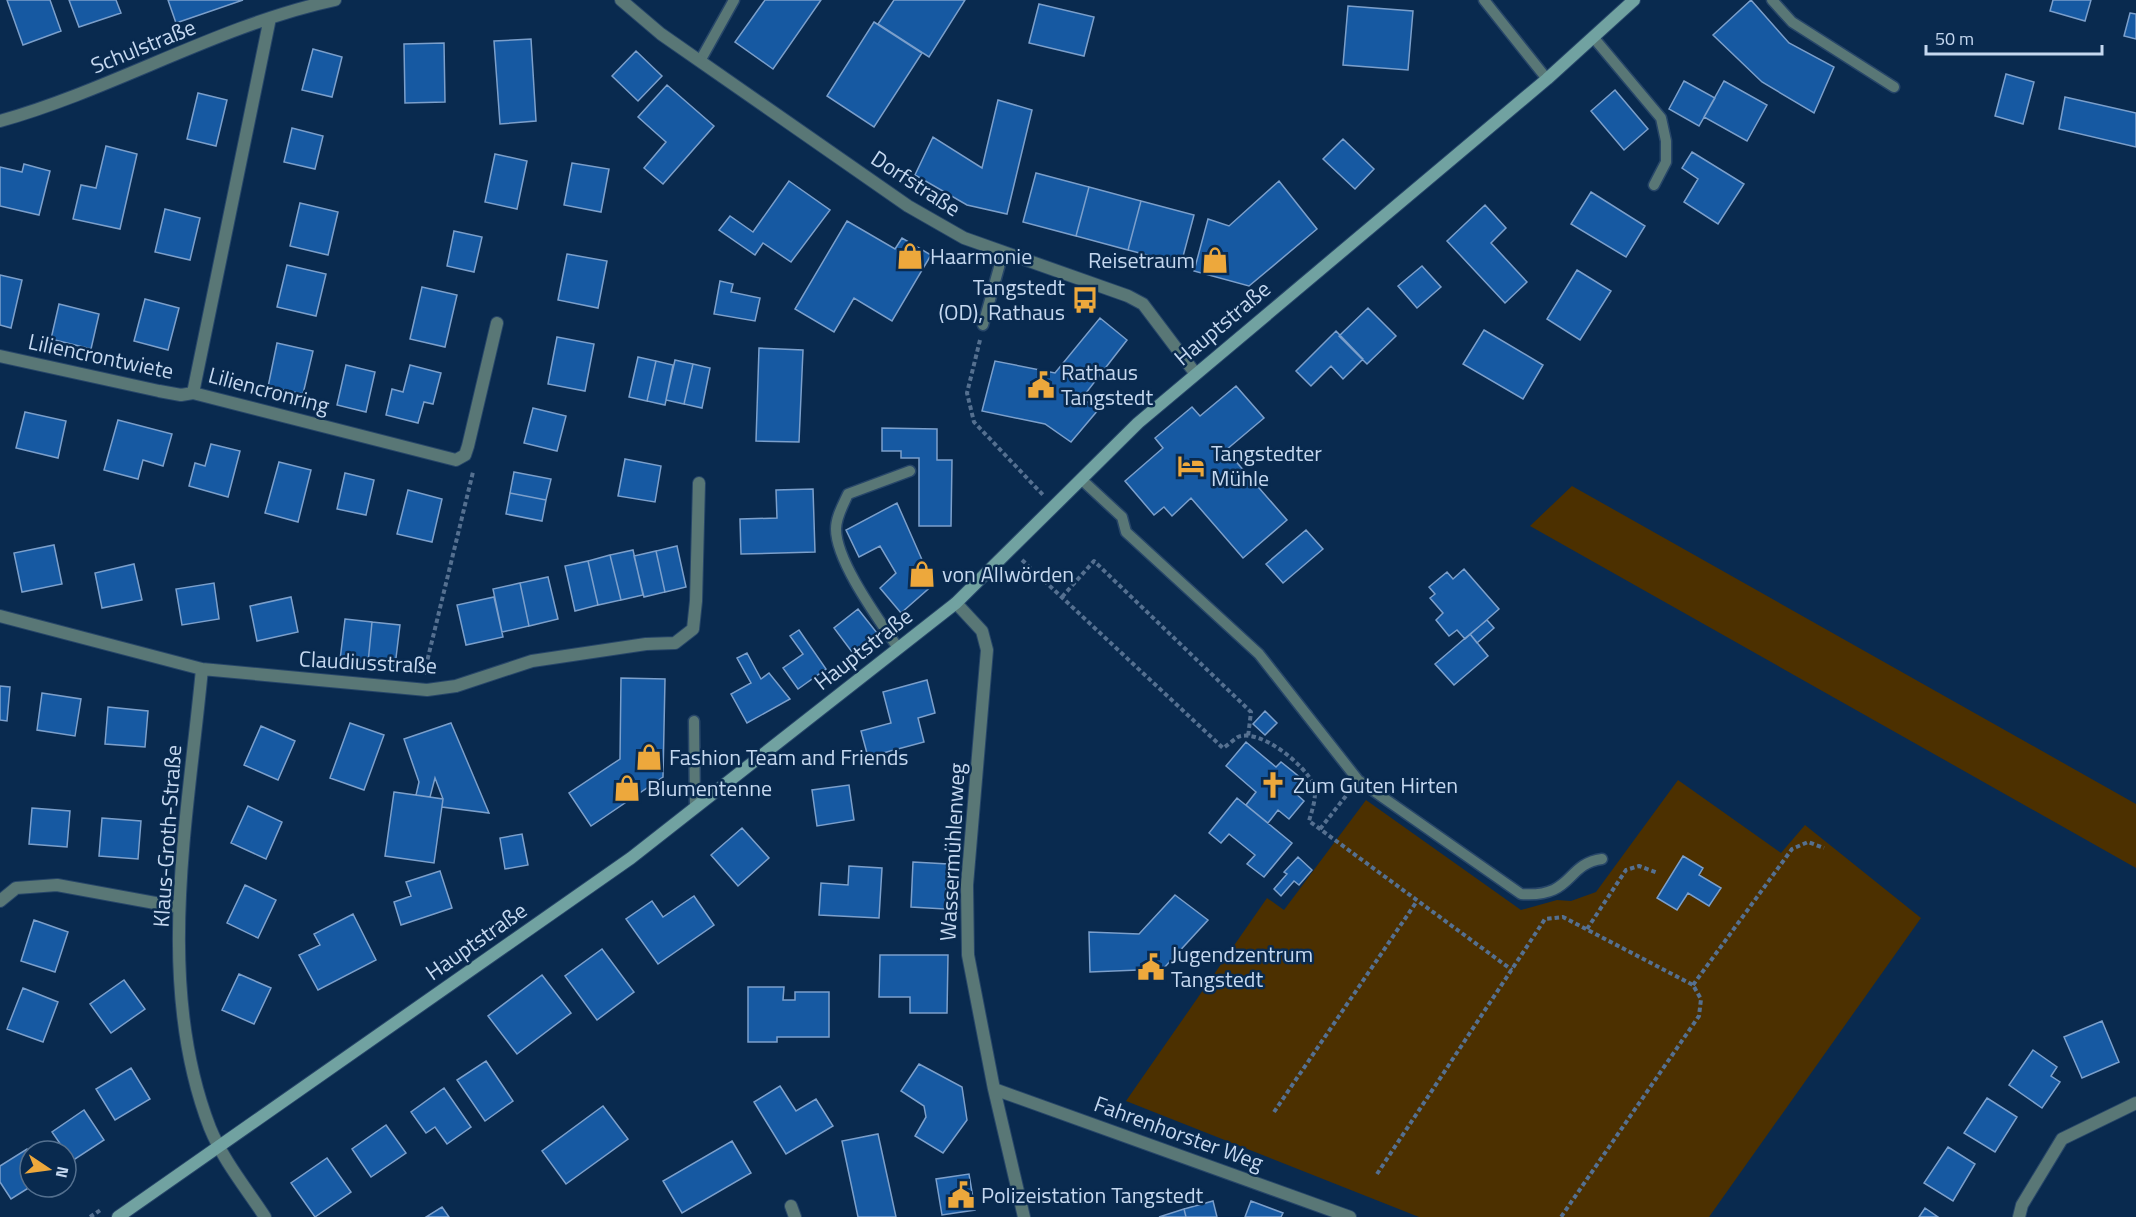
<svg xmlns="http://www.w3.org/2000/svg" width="2136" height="1217" font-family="'Titillium Web',sans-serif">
<rect width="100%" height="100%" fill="#092a4f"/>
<!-- green -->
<path fill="#4c3000" d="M1572,486L2136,804V868L1530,526Z
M1678,780L1781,853L1805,825L1921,918L1709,1217H1419L1126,1101L1267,898L1284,910L1366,800L1521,910L1557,900L1571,901L1596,892Z"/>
<!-- building -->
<path fill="#1659a2" stroke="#7b9fcb" stroke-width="1.5" d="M7,0H50L61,31L23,45Z
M69,0H116L121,13L79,27Z
M168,0H243L176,23Z
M765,0H821L773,69L735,42Z
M894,0H965L929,57L878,24Z
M1751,0L1789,43L1834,67L1814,113L1762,82L1713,35Z
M2053,0H2091L2085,21L2050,11Z
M1039,4L1094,17L1084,56L1029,43Z
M1348,6L1413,11L1408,70L1343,65Z
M2130,13L2136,14V39L2124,36Z
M874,22L922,53L874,127L827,96Z
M531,39L536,121L500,124L494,41Z
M444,43L445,102L405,103L404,44Z
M313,49L342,57L332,97L302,90Z
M636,51L662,76L638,101L612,76Z
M2006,74L2034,82L2023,124L1995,116Z
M1684,81L1715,98L1699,126L1669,109Z
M1724,81L1767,105L1747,141L1704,117Z
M667,85L714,126L663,184L644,168L666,142L638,117Z
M1615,90L1648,129L1624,150L1591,111Z
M198,93L227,100L216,146L187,139Z
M2065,97L2136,113V147L2059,129Z
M998,100L1032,110L1007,214L967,205L915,175L933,137L982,168Z
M292,128L323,136L315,169L284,162Z
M1343,139L1374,169L1355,189L1323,159Z
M106,146L137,154L120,229L73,219L81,185L96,188Z
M1692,152L1744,184L1718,224L1684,202L1698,179L1682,168Z
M495,154L527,161L517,209L485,202Z
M572,163L609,169L601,212L564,205Z
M24,164L50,171L39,215L0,206V167L22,172Z
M1036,173L1089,187L1076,236L1023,222Z
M789,181L830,210L791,262L763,243L755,255L719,230L730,216L753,232Z
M1279,181L1317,229L1249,286L1194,271L1208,219L1229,226Z
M1089,187L1141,201L1128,250L1076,236Z
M1591,192L1645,226L1626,257L1571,224Z
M1141,201L1194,215L1181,264L1128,250Z
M300,203L338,212L328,255L290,246Z
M1485,205L1506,228L1491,243L1527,282L1505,303L1447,241Z
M165,209L200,218L190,260L155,252Z
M847,221L895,249L902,238L931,255L892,321L854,298L834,332L795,309Z
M454,231L482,237L474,272L447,266Z
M567,254L607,261L598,308L558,300Z
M287,265L326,274L316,316L277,307Z
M1422,266L1441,287L1417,308L1398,286Z
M1577,270L1611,291L1580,340L1547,319Z
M0,275L22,280L11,328L0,325Z
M720,281L733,284L731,292L760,298L755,321L714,314Z
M422,287L457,295L445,347L410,339Z
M145,299L179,308L168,350L134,341Z
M59,304L99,314L91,349L51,339Z
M1368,308L1396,336L1367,364L1339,336Z
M1100,318L1127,340L1082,398L1098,410L1071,442L1045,424L982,411L995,361L1055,373Z
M1484,330L1543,365L1523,399L1463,364Z
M1336,331L1363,359L1343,379L1331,366L1311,386L1296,371Z
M557,337L594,344L585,391L548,384Z
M277,343L313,351L303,394L268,387Z
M759,348L803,350L799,442L756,441Z
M638,357L656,361L647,401L629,397Z
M675,360L693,364L684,404L666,400Z
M656,361L673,365L665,405L647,401Z
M693,364L710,368L702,408L684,404Z
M346,365L375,372L366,412L337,405Z
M410,365L441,373L433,404L424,402L418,423L386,415L392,389L403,392Z
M1236,386L1264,418L1226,450L1287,520L1243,558L1191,498L1172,516L1164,507L1154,515L1125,481L1163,448L1155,438L1192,407L1200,416Z
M533,408L566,416L557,451L524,443Z
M25,412L66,421L58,458L16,448Z
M118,420L172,434L163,466L143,460L138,479L104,470Z
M882,428L937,429V460H952L951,526H919V458H901V451H882Z
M211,444L240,451L228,497L189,486L195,463L205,466Z
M625,459L661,466L655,502L618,496Z
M279,462L311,470L298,522L265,513Z
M514,472L551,479L546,500L510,493Z
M345,473L374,480L366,515L337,509Z
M813,489L815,552L741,554L740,519L777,518L776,490Z
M408,490L442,499L432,542L397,534Z
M510,493L546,500L542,521L506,514Z
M897,503L923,562L935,583L901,613L880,588L896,573L880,546L859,557L846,530Z
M1306,530L1323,549L1283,583L1266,564Z
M54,545L62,584L22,592L14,553Z
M677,546L686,587L665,592L656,551Z
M633,550L643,595L621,600L610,555Z
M656,551L665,592L644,597L634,556Z
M610,555L621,600L598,605L588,561Z
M588,561L598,605L575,611L565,566Z
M134,564L142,600L102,608L95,573Z
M1464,569L1499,609L1465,639L1457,630L1449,636L1436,620L1443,613L1430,598L1435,594L1429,587L1447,572L1453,579Z
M548,577L558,619L529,626L520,583Z
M214,583L219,619L182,625L176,589Z
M520,583L529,626L502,632L493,589Z
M291,597L298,632L257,641L250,606Z
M494,597L503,637L466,645L457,605Z
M858,609L877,633L852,652L834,628Z
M345,619L372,622L368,663L340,660Z
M1487,620L1494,628L1477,643L1470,634Z
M372,622L400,625L395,666L368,663Z
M799,630L826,669L798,689L783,668L803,654L790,636Z
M1470,634L1488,656L1454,685L1435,664Z
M747,653L761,679L769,673L790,699L747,723L731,694L751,683L737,658Z
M621,678L665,679L663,777L591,826L569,793L620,759Z
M927,680L935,713L918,718L924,742L868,757L861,731L891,723L883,692Z
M0,686L10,687L7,721L0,720Z
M42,693L81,699L75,736L37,730Z
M108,707L148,711L145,747L105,744Z
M1265,711L1277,723L1265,735L1253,724Z
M350,723L384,735L364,790L330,778Z
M451,723L489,813L442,807L443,799L435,778L430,797L416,795L419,782L404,739Z
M261,726L295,741L278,780L244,765Z
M1246,742L1276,767L1281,762L1302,779L1293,791L1304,801L1289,819L1278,810L1268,823L1246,805L1256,792L1226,766Z
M849,785L854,820L817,826L812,790Z
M394,792L443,799L434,863L385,856Z
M1237,798L1292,843L1264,877L1247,864L1255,855L1229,834L1221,843L1209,833Z
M248,806L282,822L266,859L231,843Z
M32,808L70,811L67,847L29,844Z
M102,818L141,821L138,859L99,856Z
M742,828L769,858L738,886L711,855Z
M522,834L528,865L505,869L500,838Z
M1683,856L1703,868L1699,875L1721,888L1709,906L1688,893L1677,910L1657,898Z
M1298,857L1312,870L1299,885L1294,881L1281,896L1274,889L1287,874L1284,872Z
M913,862L948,864L945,909L911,907Z
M849,866L882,868L879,918L819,915L821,883L848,885Z
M440,871L452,908L401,925L394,902L411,896L406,882Z
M245,885L276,900L258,938L227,923Z
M1175,895L1208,920L1163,969L1090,972L1089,932L1139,934Z
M694,896L714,925L658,964L626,919L652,901L663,917Z
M353,914L376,960L318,990L299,955L320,945L314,934Z
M34,920L68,932L55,972L21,961Z
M602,949L634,992L597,1020L565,976Z
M880,955H948L947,1013H910V997H879Z
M239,974L271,988L254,1024L222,1010Z
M542,975L571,1013L517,1054L488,1016Z
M124,980L145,1009L111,1033L90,1004Z
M748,987H784L783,1000H795V992H829V1037H777V1042H748Z
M23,988L58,1002L43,1042L7,1029Z
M2102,1021L2119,1062L2082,1078L2064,1037Z
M2033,1050L2057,1067L2051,1076L2060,1082L2042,1108L2009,1085Z
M486,1061L513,1101L485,1121L457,1080Z
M919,1064L962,1087L967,1120L943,1153L915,1136L926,1117L924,1106L901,1091Z
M131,1068L150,1099L115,1120L96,1089Z
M780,1086L796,1111L816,1099L833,1126L786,1154L754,1102Z
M444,1088L471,1127L447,1144L435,1127L426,1133L411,1112Z
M1987,1098L2017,1117L1995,1152L1964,1133Z
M603,1106L628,1139L566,1184L542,1151Z
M84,1110L104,1140L72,1161L52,1132Z
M386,1125L406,1153L371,1177L352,1149Z
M878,1134L896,1217H858L842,1141Z
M732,1141L751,1173L682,1213L663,1181Z
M1948,1147L1975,1164L1953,1201L1924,1183Z
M27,1149L30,1154V1187L11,1199L0,1182V1166Z
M327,1158L351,1192L315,1217L291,1183Z
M969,1174L975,1210L942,1215L936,1179Z
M1213,1201L1217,1217H1186L1184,1209Z
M1251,1201L1283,1213L1281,1217H1245Z
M442,1207L449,1217H426Z
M1925,1208L1938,1217H1919Z
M1184,1209L1186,1217H1159Z"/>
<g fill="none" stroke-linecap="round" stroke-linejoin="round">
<defs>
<path id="lane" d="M1484,0L1547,79
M1772,0L1792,22L1894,87
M1593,37L1661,118L1666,141V162L1654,185
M700,61L734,0
M983,325L1003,253
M1082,480L1122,517L1126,532L1259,654L1358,780L1521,894C1574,898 1565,864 1602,859
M898,648C880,621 836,562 836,529C836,517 843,505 848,494L910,471
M694,721L695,808"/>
<path id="street" d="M621,0L661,34L908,206L964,238L1128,296L1143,304L1195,373
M0,121C114,89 219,25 335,0
M0,356L159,391L181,395L193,393L456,460L465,455L468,446L497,323
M193,393L270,18
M956,603L982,631L987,650L967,885L968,955L994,1089L1024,1217
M0,616L202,669L427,690L456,686L532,661L646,644L675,643L693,629L696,601L699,483
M202,669C188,818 154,984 210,1128C223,1160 246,1188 265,1217
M0,901L16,888L57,885L177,907
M994,1089L1350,1217
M791,1206L795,1217
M2019,1217L2022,1205L2062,1139L2136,1103"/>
<path id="secondary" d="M118,1217L631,858L956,603L1138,423L1547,79L1634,0"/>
</defs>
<!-- lane casing -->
<use href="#lane" stroke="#274669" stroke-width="13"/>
<!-- street casing -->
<use href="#street" stroke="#274669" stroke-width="14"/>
<!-- secondary casing -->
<use href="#secondary" stroke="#274669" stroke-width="14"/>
<!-- path -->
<path stroke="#557090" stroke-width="4" stroke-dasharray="4.5 3" stroke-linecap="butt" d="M980,340L967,393L974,422L1043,495
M1022,560L1223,748C1228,745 1233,740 1238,737C1260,728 1305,765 1313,784C1318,795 1312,810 1309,821L1512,970
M1062,597L1094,561L1251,712L1248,737
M424,674L473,472
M1320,829L1349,792
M1587,929L1626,870L1639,866L1658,873
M1693,985L1792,849L1808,842L1824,848
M1274,1112L1417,901
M1377,1174L1545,919L1563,917L1693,985L1701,999L1699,1016L1561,1217
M90,1217L102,1209"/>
<!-- lane -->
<use href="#lane" stroke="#597776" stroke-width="10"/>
<!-- street -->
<use href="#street" stroke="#597776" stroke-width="12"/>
<!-- secondary -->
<use href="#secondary" stroke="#71a2a1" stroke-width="12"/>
</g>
<!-- icons -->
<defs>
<symbol id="shop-bare" viewBox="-9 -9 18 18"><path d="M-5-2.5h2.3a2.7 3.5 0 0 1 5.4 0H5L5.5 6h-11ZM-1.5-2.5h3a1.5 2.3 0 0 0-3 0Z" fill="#eda83c" stroke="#092a4f" stroke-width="2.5" paint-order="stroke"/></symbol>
<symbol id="bus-bare" viewBox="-9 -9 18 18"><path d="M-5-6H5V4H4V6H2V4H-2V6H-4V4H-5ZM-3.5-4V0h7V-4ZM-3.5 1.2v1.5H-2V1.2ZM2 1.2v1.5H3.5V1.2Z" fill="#eda83c" stroke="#092a4f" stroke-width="2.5" paint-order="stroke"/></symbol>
<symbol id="civic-bare" viewBox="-9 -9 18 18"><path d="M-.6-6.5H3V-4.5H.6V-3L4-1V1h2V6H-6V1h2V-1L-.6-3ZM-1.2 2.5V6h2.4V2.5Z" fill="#eda83c" stroke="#092a4f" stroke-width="2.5" paint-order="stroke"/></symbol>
<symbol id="hotel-bare" viewBox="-9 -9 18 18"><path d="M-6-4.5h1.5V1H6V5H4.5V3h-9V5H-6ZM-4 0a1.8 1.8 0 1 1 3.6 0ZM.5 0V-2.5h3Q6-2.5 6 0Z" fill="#eda83c" stroke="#092a4f" stroke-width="2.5" paint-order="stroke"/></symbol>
<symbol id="church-bare" viewBox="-9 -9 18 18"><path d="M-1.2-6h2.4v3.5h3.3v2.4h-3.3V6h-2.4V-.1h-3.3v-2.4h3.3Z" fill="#eda83c" stroke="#092a4f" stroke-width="2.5" paint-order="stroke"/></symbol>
</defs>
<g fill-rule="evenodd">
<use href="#shop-bare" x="891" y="237" width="38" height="38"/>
<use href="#shop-bare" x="1196" y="241" width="38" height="38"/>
<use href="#bus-bare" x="1066" y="281" width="38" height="38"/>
<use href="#civic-bare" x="1022" y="366" width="38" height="38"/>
<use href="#hotel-bare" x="1172" y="447" width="38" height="38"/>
<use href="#shop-bare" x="903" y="555" width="38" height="38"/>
<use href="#shop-bare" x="630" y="738" width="38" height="38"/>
<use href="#church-bare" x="1254" y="766" width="38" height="38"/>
<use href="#shop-bare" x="608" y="769" width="38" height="38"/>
<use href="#civic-bare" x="1132" y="948" width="38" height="38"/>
<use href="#civic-bare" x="942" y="1176" width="38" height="38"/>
</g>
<g text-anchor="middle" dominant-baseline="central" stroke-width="5" stroke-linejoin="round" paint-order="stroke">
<!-- street labels -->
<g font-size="22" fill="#c5d8f0" stroke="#092a4f">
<text transform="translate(143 46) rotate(-22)">Schulstraße</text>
<text transform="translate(916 183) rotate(33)">Dorfstraße</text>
<text transform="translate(1222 323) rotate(-40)">Hauptstraße</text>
<text transform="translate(101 356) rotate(12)">Liliencrontwiete</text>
<text transform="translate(269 390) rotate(15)">Liliencronring</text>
<text transform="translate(863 649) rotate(-38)">Hauptstraße</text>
<text transform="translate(368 662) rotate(3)">Claudiusstraße</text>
<text transform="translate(167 836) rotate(-86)">Klaus-Groth-Straße</text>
<text transform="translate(952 852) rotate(-87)">Wassermühlenweg</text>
<text transform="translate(476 941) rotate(-35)">Hauptstraße</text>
<text transform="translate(1179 1133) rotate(20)">Fahrenhorster Weg</text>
</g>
<!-- poi labels -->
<g font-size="22" fill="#c5d8f0" stroke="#092a4f" text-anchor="start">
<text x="930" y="256">Haarmonie</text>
<text x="1195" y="260" text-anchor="end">Reisetraum</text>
<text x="1065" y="287" text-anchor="end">Tangstedt<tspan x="1065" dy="25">(OD), Rathaus</tspan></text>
<text x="1061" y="372">Rathaus<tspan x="1061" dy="25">Tangstedt</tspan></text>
<text x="1211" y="453">Tangstedter<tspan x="1211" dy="25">Mühle</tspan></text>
<text x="942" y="574">von Allwörden</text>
<text x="669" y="757">Fashion Team and Friends</text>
<text x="1293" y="785">Zum Guten Hirten</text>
<text x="647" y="788">Blumentenne</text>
<text x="1171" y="954">Jugendzentrum<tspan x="1171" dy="25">Tangstedt</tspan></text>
<text x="981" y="1195">Polizeistation Tangstedt</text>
</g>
</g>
<!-- north arrow -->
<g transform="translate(48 1169) rotate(103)"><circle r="28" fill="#092a4f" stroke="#54708f" stroke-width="1.5"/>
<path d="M0-4.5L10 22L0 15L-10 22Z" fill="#eda83c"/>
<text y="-9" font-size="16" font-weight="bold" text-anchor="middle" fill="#c5d8f0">N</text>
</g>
<!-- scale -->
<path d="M1926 45v9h176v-9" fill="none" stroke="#c5d8f0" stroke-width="3"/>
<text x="1935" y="45" font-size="18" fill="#c5d8f0" stroke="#092a4f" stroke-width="4.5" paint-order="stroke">50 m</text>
</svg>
